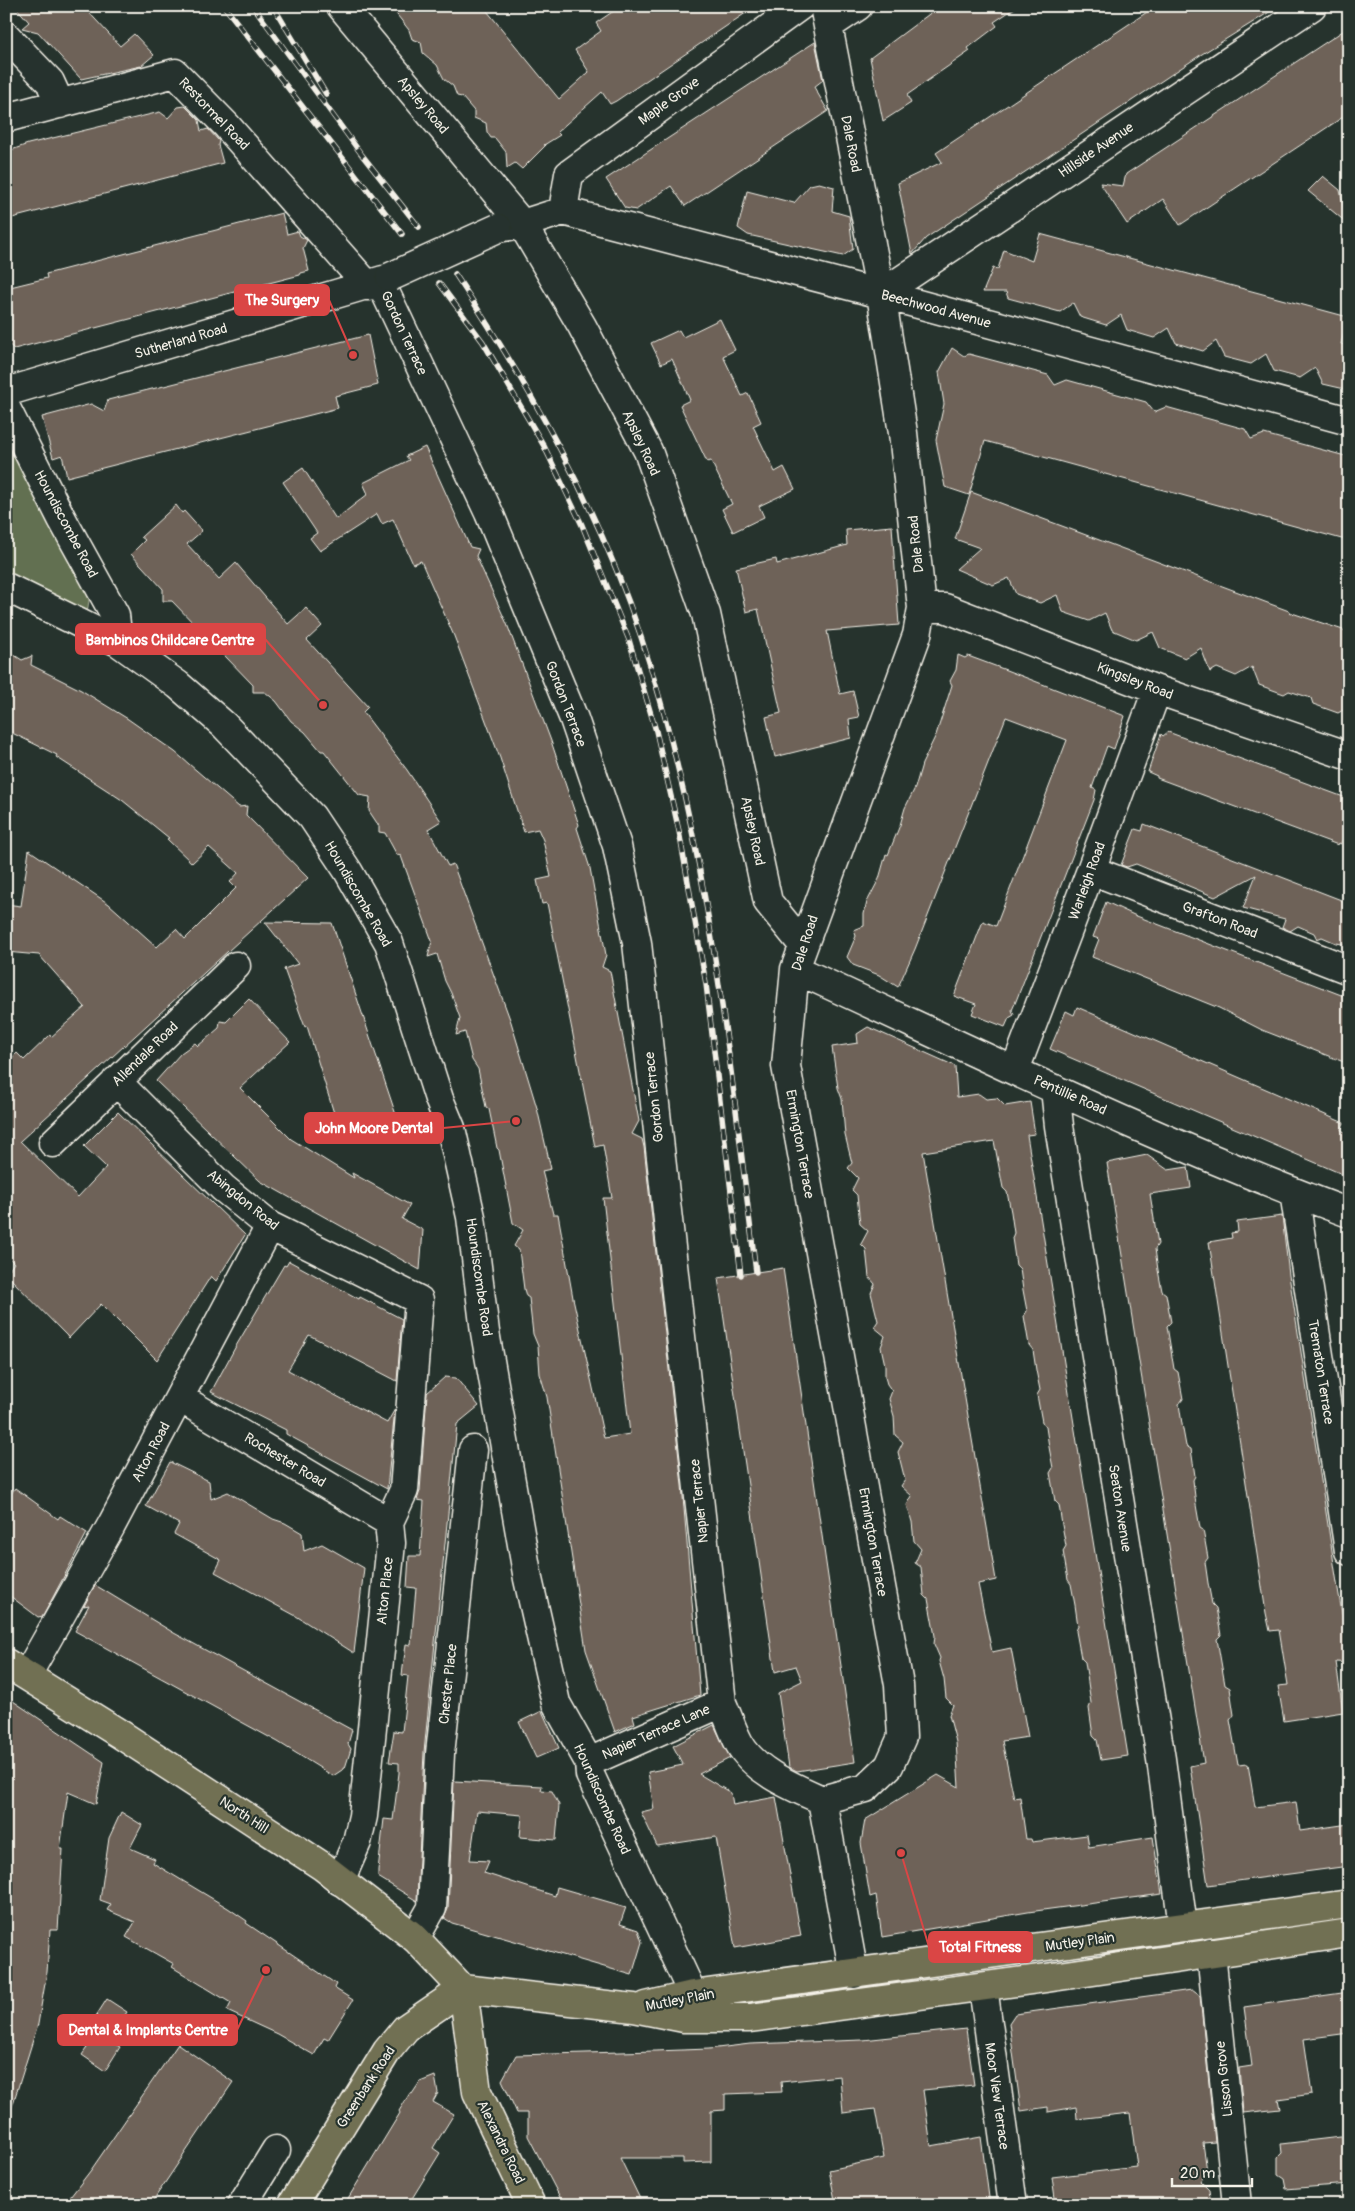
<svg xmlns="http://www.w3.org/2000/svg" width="1355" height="2211" font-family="Pangolin,sans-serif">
<rect width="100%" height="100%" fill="#26332d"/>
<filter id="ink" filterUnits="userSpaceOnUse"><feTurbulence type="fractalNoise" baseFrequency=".02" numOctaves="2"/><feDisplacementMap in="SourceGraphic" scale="10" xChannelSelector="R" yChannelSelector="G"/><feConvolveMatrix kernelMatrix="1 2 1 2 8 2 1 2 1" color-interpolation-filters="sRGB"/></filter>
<g filter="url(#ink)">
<!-- green -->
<path fill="#627051" stroke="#abb09c" d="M6,408L93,576L87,613L6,587Z"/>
<!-- building -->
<path fill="#6e6259" stroke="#f4f1e8" d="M15,6H83L120,46L134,34L154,55L141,66L81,79L38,32L22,28L29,22Z
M390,6H483L559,99L589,72L575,50L601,31L596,23L621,6H756L616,101L610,104L602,92L557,132L560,135L544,145H546L522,169L515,163L507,168L506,152L495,138H491L487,132L486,123L474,118V111L462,97L457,96L453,86L444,79L437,65L423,53L421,42L412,39L409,30Z
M940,6H1018L994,22L997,26L968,48L970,51L907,95L911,103L883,121L870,58Z
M1156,6H1279L1202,54L926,238L912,254L898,183L942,162L936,153Z
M1349,27V113L1180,225L1163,199L1127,224L1100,183L1123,186L1126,174Z
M815,42L823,80L814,87L828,111L685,206L671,186L636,210L625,208L606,179Z
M185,106L199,120L201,131L208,129L219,141L218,145L223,163L12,218L6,194V152L28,144L160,112L168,118L178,107Z
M1323,176L1340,190L1347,223L1308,191Z
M819,183L834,187L832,211L849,216L853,249L843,256L748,235L738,228L747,191L794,203L810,185Z
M282,213L287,234L298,231L300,236L307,240L303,248L309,271L301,273L300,275L14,349L6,342V288L47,278L46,274Z
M1040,234L1348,317L1341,344L1349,346V390L1323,384L1315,368L1300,378L1274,371L1266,354L1251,364L1224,357L1216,341L1203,351L1176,343L1169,328L1154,338L1127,330L1121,315L1106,325L1080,317L1073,303L1060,312L1008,298L1006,292H983L993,268L998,269L1004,250L1032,261Z
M720,319L735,350L723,356L742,396L748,393L761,422L753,426L775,472L784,467L795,489L759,506L764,517L733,532L722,509L732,504L711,461L707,462L680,405L690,400L672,359L661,364L651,343L679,330L683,337Z
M368,335L378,385L335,396L338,408L67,477L62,455L53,458L42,417L91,404L104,411L108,400Z
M952,348L964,356L969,354L1048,375L1055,385L1067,380L1146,402L1154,412L1166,407L1245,429L1251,439L1264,434L1349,457V541L985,441L969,495L945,487L936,440L944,404L939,372Z
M425,447L470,547L479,549L476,556L507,624L551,741L579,825L577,828L590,868L606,955L602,967L610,971L639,1121L632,1134L642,1139L644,1147L682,1485L700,1695L633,1716L635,1723L615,1732L586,1650L547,1397L540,1374L538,1346L533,1334L529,1298L526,1296L524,1289L519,1250L514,1246L523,1230L513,1223L499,1150L497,1148L489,1109L486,1107L478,1069L472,1060L465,1032L456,1035L460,1018L451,993L445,981L437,954L428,957L432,941L401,856L397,855L385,833L379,832V826L369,811L370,797L359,795L324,751H321L305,732L291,721L276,701L265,692H253V685L172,601H163V589L131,554L145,540L141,537L176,505L182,513L184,511L202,531L187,544L219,579L236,563L288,624L306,608L322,626L307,640L368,707L363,712L407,770L441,821L428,829L448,866L453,864L511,1022L537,1108L551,1169L542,1171L553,1214H558L573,1298L604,1438L630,1434L603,1198H612L603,1145L595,1147L547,903L542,904L537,880L551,877L543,840L538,829L524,832L500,758L454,636L421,561L413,564L393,519L382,524L377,514L320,551L310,538L317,533L283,482L303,468L336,519L368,494L363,483L409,460L406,456Z
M971,492L1289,611V612L1349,632V707L1338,713L1313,704L1311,698L1289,691L1284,694L1259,685L1252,667L1236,676L1217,668L1210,672L1201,648L1185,658L1160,648L1153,632L1136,640L1112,630L1105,613L1089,621L1063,612L1057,595L1040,603L1016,594L1009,578L993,585L956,569L980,548L955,539Z
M892,526L899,625L827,631L840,694L853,691L859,717L849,719L851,738L775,757L766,717L781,713L758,609L746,612L736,568L776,559L777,564L847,545L846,530Z
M6,650L22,660L32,656L31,665L81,690L128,719L175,752L239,807L247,806L246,815L308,878L20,1141L78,1197L106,1167L84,1146L118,1112L245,1235L216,1281L211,1276L157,1360L101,1304L69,1338L6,1274L14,1263L6,1255V1063L17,1053L24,1060L50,1035L51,1037L85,1007L39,955L6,952V904L21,906L29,850L109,904L157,947L176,929L185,939L236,888L230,882L238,873L209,847L192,863L167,839L169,838L122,800L56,757L57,755L6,730Z
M958,655L965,658L968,656L1006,670L1125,716L1114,749L1107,746L1092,788L1096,790L1094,800L1016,1001L1012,1010L1014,1015L1009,1018L1005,1027L972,1014L976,1004L954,996L983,921L996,926L1067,740L1006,717L915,949L898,987L879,975L853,965L847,957L856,936L854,930L864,926V914L867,902L879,879L886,854L888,855L900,825L905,808L915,788L922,764L936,735L952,685L950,681L956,670Z
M1168,732L1349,799V835L1345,834L1341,844L1339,843L1338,845L1157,778V776L1148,772L1161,734L1163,736Z
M1144,824L1349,903V945L1336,943L1322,937L1317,939L1314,933L1298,926L1290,931L1282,927L1285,919L1243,908L1256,875L1215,897L1136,864L1127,867L1121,865L1135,829L1142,831Z
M1106,902L1134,915L1349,998V1064L1262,1030L1219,1008L1092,957L1099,939L1093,937Z
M265,922L332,923L397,1118L341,1136L307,1026L305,1027L284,969L298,964Z
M249,999L290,1042L240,1088L291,1139L354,1178L352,1173L410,1205L402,1219L423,1230L420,1270L260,1181L156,1081L181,1053L195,1043L198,1046L219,1028L220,1021L226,1022Z
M1077,1007L1344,1123L1341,1130L1349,1134V1177L1050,1049L1066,1011L1074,1015Z
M868,1027L955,1066L957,1097L979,1094L986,1099L997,1098L1005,1106L1030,1102L1035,1134L1027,1135L1128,1756L1101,1760L1097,1740L1093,1736L1089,1708L1091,1703L1085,1662L1081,1658L1076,1631L1078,1626L1075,1605L1071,1584L1068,1580L1063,1551L1066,1546L1062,1525L1059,1505L1055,1501L1050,1473L1053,1468L1049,1447L1046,1427L1042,1422L1037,1395L1040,1390L1036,1370L1033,1350L1029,1345L1024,1316L1027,1311L1023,1290L1020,1269L1016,1265L1012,1238L1014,1233L1011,1212L1007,1192L1003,1188L994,1141L923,1152L996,1580L978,1584L992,1652L1011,1648L1028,1737L1002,1741L1014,1798L1020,1797L1026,1839H1031L1032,1842L1087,1835L1089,1847L1153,1837L1162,1894L1028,1912L882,1937L876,1895L870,1897L861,1843L865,1820L938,1775L959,1787L956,1742L949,1715L953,1705L946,1698L944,1679L939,1661L940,1658L934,1644L935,1636L928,1599L924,1595L921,1567L915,1563L921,1549L914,1541L912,1522L907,1505L912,1496L901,1486L905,1480L898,1452L903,1442L895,1435L894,1416L889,1399L892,1391L887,1384L885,1377V1365L881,1347L885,1336L874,1327L878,1321L871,1293L875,1284L869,1277L866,1249L861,1244L868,1231L860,1224L857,1195L852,1190L858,1178L848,1168L852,1163L845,1135L842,1099L838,1088L832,1047L858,1043L857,1034Z
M1147,1155L1168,1170L1188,1167L1191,1188L1150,1194L1158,1244L1155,1249L1158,1270L1162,1291L1166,1294L1171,1322L1167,1326L1174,1369L1178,1372L1183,1399L1179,1404L1182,1424L1186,1446L1191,1449L1195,1476L1193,1480L1196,1505L1200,1528L1203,1530L1208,1558L1205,1562L1208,1583L1212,1604L1216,1608L1221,1635L1217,1639L1225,1685L1230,1688L1232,1702L1234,1715L1230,1720L1238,1765L1248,1764L1255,1807L1296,1802L1300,1831L1349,1824V1866L1208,1885L1190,1766L1204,1763L1107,1163Z
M1282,1216L1289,1275L1337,1583L1344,1625L1349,1626V1663L1336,1662L1343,1712L1284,1721L1278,1686L1288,1685L1279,1630L1270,1631L1266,1613L1209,1242L1232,1238L1231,1233L1238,1232L1237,1222Z
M289,1261L359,1299L360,1297L402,1319L397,1381L309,1335L288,1370L387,1423L395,1409L387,1489L286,1434V1430L211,1392L236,1346L284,1265L286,1266Z
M783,1268L855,1762L797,1771L789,1767L778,1693L802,1681L796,1666L775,1672L718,1278Z
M445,1377L456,1378L479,1406L457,1424L424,1752L417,1901L378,1877V1870L384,1819L393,1820L399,1773V1763L389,1762L394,1731L402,1732L408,1676L402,1675L406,1644L411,1645L416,1588L407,1587L409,1556H420L424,1501L417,1500L420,1491L427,1393Z
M170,1462L209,1481L211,1499L228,1492L273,1519L285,1523L302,1533L304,1551L322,1544L364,1568L354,1653L296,1616L215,1572L221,1560L174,1534L179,1524L146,1506Z
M15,1488L58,1519L60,1516L87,1533L43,1616L38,1617L6,1593V1501Z
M95,1585L174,1633L352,1730L348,1744L351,1749L345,1768L333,1776L278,1742L75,1631L89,1605L84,1606Z
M10,1699L104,1762L96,1804L68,1792L60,1849H63L58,1930H50L47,1972L38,2024L11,2110L6,2109V1754Z
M542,1711L559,1748L536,1758L519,1722Z
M714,1725L730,1758L699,1774L731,1793L733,1805L776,1797L801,1936L735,1948L716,1837L657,1846L641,1812L654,1809L648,1772L683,1765L673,1746Z
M454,1781L542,1786L541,1790L552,1791L559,1805L556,1840L520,1837L522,1815L477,1811L470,1860L489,1861L484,1873L555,1896L557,1887L626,1907L620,1924L638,1930L642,1942L632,1975L452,1923L444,1918L448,1909Z
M121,1812L142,1825L130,1848L155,1859L153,1863L228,1908L247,1921L246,1923L336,1984L334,1988L353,2000L328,2040L324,2038L314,2055L277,2034L227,2011L231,2003L172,1967L174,1964L126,1937L135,1922L107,1910L111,1904L100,1900L109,1838Z
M1192,1990L1200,1996L1215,2142L1203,2143L1207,2171L1200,2181L1209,2190L1211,2205H1056L1052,2177L1137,2167L1130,2113L1077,2119L1076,2107L1048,2112V2107L1021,2111L1009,2023L1015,2014Z
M1349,1992V2033L1304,2039L1312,2094L1278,2099L1280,2109L1243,2113L1239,2068L1252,2066L1244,2007Z
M107,1999L127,2012L109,2040L89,2027Z
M966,2029L974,2085L923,2090L931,2146L981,2137L990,2205H836L829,2170L884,2158L875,2109L843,2113L840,2076L781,2082L782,2092L725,2094V2110L711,2111V2162L683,2163V2158H620L643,2205H564L528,2136V2113H517L502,2080L516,2055L655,2051L709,2049L750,2044L863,2040Z
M97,2033L120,2047L105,2071L82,2055Z
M178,2044L233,2082L150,2205H64L91,2170Z
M435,2076L438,2093L433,2102L454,2114L433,2148L440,2153L408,2205H344L400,2113L399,2111L410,2093L412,2094L420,2082Z
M1349,2136V2184L1286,2189L1284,2179L1278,2175V2157L1282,2153L1281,2144Z"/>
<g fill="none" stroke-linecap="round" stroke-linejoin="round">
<defs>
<path id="minor" d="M341,6L522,224L582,326L648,451L706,614L768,902L803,945
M828,26L858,6
M6,36L50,82L60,104
M6,118L175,73L226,125L368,286
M563,211L569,174L800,6
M504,227L522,224L563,211L881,294L1349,421
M380,281L489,513L574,719L617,846L637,943L722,1703C728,1716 732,1730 739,1743C755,1772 793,1787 822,1800
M881,294L1312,6
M6,392L383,280
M6,408L62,519L115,615L118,642
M6,587L118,642L178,685L224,725L312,817L348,871L389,943L439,1099L451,1128L471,1217L485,1332L528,1579L556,1703L589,1762L590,1775L693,1995
M922,608H945L1157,690L1349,756
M1091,870L1349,970
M795,969C978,1053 1160,1143 1349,1213
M1015,1070L1091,870L1157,690
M116,1081L223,1188L270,1226L419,1300L404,1490L389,1522L391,1543L363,1816L357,1842L340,1881
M1055,1089L1059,1126L1161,1759L1183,1927
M53,1143L236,966
M1294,1192L1349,1551
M180,1398L389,1522
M27,1675L111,1526L270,1226
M589,1762L722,1703
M822,1800L866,1788L889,1766L902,1737L899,1685L786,1066L795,969L917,635L922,608L903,433L881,294L824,6
M822,1800L854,1974
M415,1938L432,1908L440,1754L473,1450
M1211,1953L1237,2205
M983,1987L1013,2205
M242,2205L276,2150"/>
<path id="major" d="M6,1663L120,1734L322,1866L415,1938L463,1989
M463,1989L634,2008L684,2018H750L1046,1978L1349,1933
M463,1989L477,2092L531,2205
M646,2006L693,1995L1349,1904
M292,2205L387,2051L406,2028L463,1989"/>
</defs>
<!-- minor casing -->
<use href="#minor" stroke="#f4f1e8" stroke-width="31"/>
<!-- major casing -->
<use href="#major" stroke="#f4f1e8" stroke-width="31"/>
<!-- minor -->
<use href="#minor" stroke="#26332d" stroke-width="28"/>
<!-- major -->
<use href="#major" stroke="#716f52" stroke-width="28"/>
<defs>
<path id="rail" d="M224,6L402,234
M253,6L362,155L419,227
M273,6L326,94
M455,274C530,387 598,507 641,637C709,843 729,1058 756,1272
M439,283L483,342L544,446L582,525L629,640L656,731L679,831L706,984L741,1275"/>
</defs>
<!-- rail casing -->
<use href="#rail" stroke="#f4f1e8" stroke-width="5.5"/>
<!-- rail -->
<use href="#rail" stroke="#26332d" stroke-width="4" stroke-dasharray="11" stroke-linecap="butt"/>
<defs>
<path id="minor-bridge" d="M390,277L498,228"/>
</defs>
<!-- minor-bridge casing -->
<use href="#minor-bridge" stroke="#f4f1e8" stroke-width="31" stroke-linecap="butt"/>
<!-- minor-bridge -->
<use href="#minor-bridge" stroke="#26332d" stroke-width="28"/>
</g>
</g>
<g text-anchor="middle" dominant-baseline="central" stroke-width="4.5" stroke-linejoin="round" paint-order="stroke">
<!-- street labels -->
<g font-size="14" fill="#f4f1e8" stroke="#26332d">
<text transform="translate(669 101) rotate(-36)">Maple Grove</text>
<text transform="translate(423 105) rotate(50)">Apsley Road</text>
<text transform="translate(214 114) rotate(46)">Restormel Road</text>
<text transform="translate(851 144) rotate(79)">Dale Road</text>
<text transform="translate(1096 150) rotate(-34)">Hillside Avenue</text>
<text transform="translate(936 309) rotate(15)">Beechwood Avenue</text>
<text transform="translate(404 333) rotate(65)">Gordon Terrace</text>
<text transform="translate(181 341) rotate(-16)">Sutherland Road</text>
<text transform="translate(641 443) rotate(65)">Apsley Road</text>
<text transform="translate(66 524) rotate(62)">Houndiscombe Road</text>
<text transform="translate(916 544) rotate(-96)">Dale Road</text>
<text transform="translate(1135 681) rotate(21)">Kingsley Road</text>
<text transform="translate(566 704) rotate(69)">Gordon Terrace</text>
<text transform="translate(753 831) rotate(78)">Apsley Road</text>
<text transform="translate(1087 881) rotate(-70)">Warleigh Road</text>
<text transform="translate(358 894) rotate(60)">Houndiscombe Road</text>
<text transform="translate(1220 920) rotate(21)">Grafton Road</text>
<text transform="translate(805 943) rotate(-72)">Dale Road</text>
<text transform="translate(145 1054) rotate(-44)">Allendale Road</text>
<text transform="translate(1070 1095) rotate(24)">Pentillie Road</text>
<text transform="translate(654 1097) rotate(-96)">Gordon Terrace</text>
<text transform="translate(800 1144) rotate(80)">Ermington Terrace</text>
<text transform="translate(243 1200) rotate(39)">Abingdon Road</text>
<text transform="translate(479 1277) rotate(82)">Houndiscombe Road</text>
<text transform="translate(1321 1372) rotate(81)">Trematon Terrace</text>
<text transform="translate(151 1452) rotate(-62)">Alton Road</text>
<text transform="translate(285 1460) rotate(31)">Rochester Road</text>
<text transform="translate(699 1501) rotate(-96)">Napier Terrace</text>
<text transform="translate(1120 1508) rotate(81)">Seaton Avenue</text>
<text transform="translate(873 1542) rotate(80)">Ermington Terrace</text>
<text transform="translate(385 1591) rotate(-84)">Alton Place</text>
<text transform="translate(448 1684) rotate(-84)">Chester Place</text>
<text transform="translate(656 1732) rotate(-24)">Napier Terrace Lane</text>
<text transform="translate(602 1799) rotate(66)">Houndiscombe Road</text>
<text transform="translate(244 1815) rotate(33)">North Hill</text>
<text transform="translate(1080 1942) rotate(-8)">Mutley Plain</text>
<text transform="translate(680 2000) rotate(-11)">Mutley Plain</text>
<text transform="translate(1224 2079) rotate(-96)">Lisson Grove</text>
<text transform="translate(366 2087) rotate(-57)">Greenbank Road</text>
<text transform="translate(997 2096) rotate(82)">Moor View Terrace</text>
<text transform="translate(501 2142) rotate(64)">Alexandra Road</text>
</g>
</g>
<!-- callouts -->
<path fill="none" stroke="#da4645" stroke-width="2" d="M353 355L329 300M323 705L265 639M516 1121L443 1128M901 1853L929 1947M266 1970L237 2030"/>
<g fill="#da4645" stroke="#26332d" stroke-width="2">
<circle cx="353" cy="355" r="5"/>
<circle cx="323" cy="705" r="5"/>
<circle cx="516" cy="1121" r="5"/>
<circle cx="901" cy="1853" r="5"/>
<circle cx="266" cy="1970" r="5"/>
</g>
<g fill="#da4645" stroke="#da4645" stroke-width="2">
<rect x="235" y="285" width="94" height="30" rx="5"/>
<rect x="76" y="624" width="189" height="30" rx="5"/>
<rect x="305" y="1113" width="138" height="30" rx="5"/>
<rect x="929" y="1932" width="103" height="30" rx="5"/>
<rect x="58" y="2015" width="179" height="30" rx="5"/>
</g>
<g font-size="15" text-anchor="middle" font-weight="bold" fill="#fff">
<text x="282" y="305">The Surgery</text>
<text x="170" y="645">Bambinos Childcare Centre</text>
<text x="374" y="1133">John Moore Dental</text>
<text x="980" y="1952">Total Fitness</text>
<text x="148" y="2035">Dental &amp; Implants Centre</text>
</g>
<!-- margin -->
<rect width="1355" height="2211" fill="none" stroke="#26332d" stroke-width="25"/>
<rect x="12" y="12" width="1330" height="2186" fill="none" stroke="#f4f1e8" stroke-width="2" filter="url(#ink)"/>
<!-- scale -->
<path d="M1172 2178v8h80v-8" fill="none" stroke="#f4f1e8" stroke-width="2.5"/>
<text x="1180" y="2178" font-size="15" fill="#f4f1e8" stroke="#26332d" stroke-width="4" paint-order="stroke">20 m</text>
</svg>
